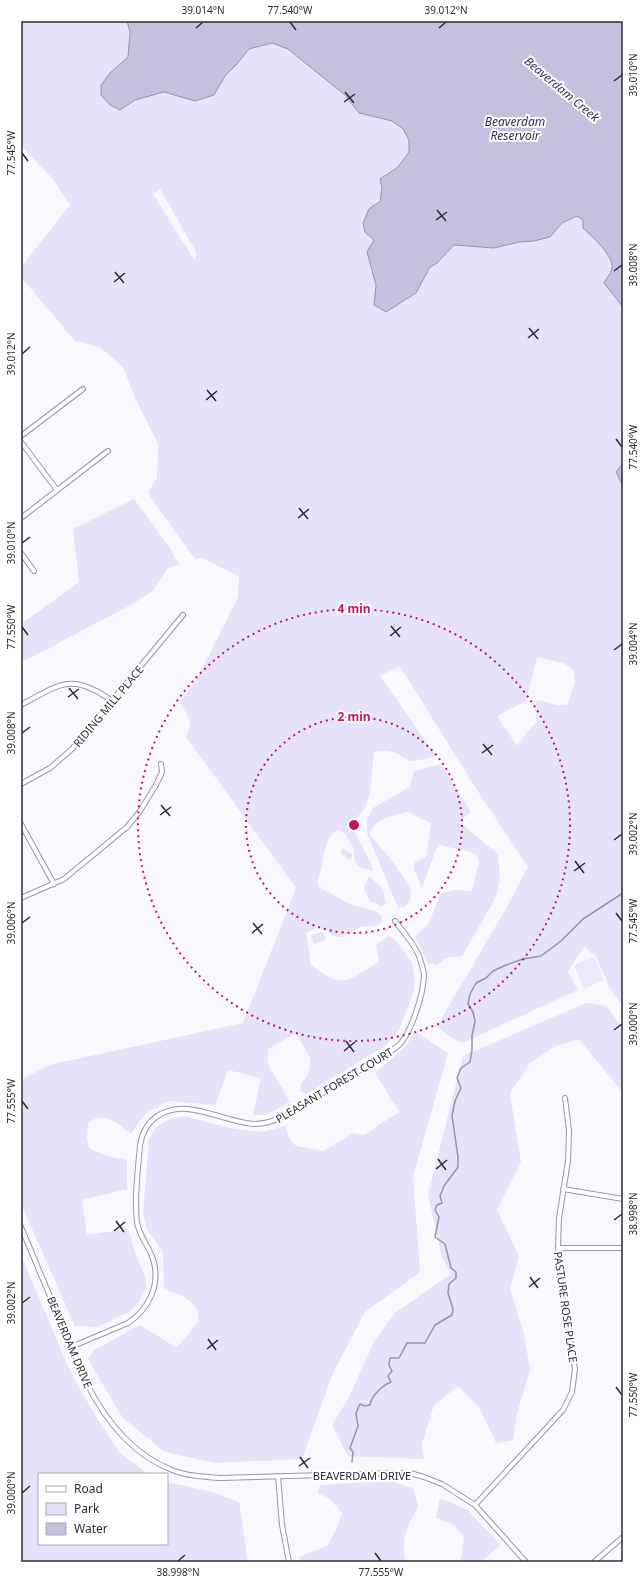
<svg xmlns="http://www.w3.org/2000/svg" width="644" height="1583" font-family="'Noto Sans',sans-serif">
<rect width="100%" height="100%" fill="#f8f8fd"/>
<!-- built -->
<path fill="#ece9fd" d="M594,957L604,980L584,989L574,965Z"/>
<!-- green -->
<path fill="#e5e2fa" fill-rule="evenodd" d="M21,21H127L130,32L128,57L110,73L135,100L165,92L195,101L214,95L225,76L237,64L249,49L272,43L288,49L345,95L359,113L392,121L403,129L409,140V152L398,167L380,179C384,194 381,200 369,209L365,232L374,240L367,252L376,285L374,305L386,312L416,293L430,267L437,263L454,245L494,248L519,242L534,241L550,237L562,223L577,216L583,220V228C592,237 614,255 612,269C611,273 606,279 604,283L623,307V463L616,472L623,486V1006L609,988L607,981L595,954L591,953L584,946L568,972L578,990L462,1043L449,1036L437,1026L507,907L528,867L470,779L400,666L380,676L436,756L426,759L408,761C399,752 387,748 374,752L370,793L366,806L356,819L353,829L372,866L373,871L361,868L355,862C355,848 350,836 338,829C325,839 324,854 321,869C320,877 316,879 319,887L348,903L377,912L382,917V921L378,925L360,927L341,937L333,936L326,930L316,928L306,933L311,965C344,990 347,981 379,962L376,945L388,936L394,938L412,963L415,979L413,994L399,1030L385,1046L306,1094L300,1091L301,1083L308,1076L311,1059L296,1033L268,1049L267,1062L290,1102L267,1115H253L261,1078L228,1070L215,1105L169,1101L146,1113L131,1134C116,1123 105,1110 88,1123L87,1138L89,1148L106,1156L127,1160V1189L82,1200L87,1235L128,1229L137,1258L145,1276L146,1288L138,1303L129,1312L98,1327L75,1326L21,1204V1080L49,1065L243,1023L296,888L186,737C194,721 188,717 180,702L199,675L238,597L239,576L202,558L195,559L149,495L148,492L157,478L158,444L136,400L123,367L100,347L75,341L21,277V267L70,205L51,177L21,146ZM160,189L196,252L195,261L153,194ZM537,657L563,663L574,670L575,682L567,705H557L537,700L535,706L537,722L527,732L517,746L497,716L526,701Z
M134,499L168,545L179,564L168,568L153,591L134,603L21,663V624L79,582L73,529Z
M441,764L471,812L459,822L498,854L500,880L496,897L462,956L446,958L437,965L428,963L415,937L429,923L441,893L454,890L472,891L479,861L475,853L444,846L438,844L422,888L414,869L415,862L426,857L431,823L407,812C392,816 373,818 370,835C379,845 410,881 411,892C412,899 407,904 403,908H398L367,833V820L373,808L410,787L414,771Z
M343,848L353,855L350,860L340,853Z
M369,876L383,889L386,904L381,906L370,901L364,889Z
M323,932L326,940L314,944L311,935Z
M586,1003L607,1006L623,1029V1093L579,1039L556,1046L530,1063L510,1093L521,1162L497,1210L519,1256L510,1289L524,1334L530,1370L517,1413L513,1440L496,1443L479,1407L458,1386L434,1405L422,1444L424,1459L348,1456L332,1425L348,1399L374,1342L395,1313L451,1274L442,1257L428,1195L463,1056Z
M415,1031L448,1053L413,1177L420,1272L365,1312L333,1373L302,1459L215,1463L165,1452L122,1417L88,1359L94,1350L140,1325L177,1348C182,1342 196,1325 198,1320C202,1301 176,1294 164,1288L163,1254L157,1243L147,1230L143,1214L149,1139L157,1126L170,1119L184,1116L230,1128L262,1132L286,1126L289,1138L296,1146L323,1151L353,1133L364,1135L399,1112L375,1073L406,1046Z
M21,1255L69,1369L95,1415L119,1452L148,1474H39V1544H167V1482L212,1492L239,1502L248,1562H21Z
M391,1481L413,1488L418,1506C407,1527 400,1538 406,1562H300L299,1557L327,1546L336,1530L342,1513L330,1499L318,1493L320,1485Z
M440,1498L468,1510L500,1545L481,1562H460L462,1553L464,1536L454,1525L436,1518Z"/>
<!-- water -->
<path fill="#c4c0de" stroke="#9693ab" d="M127,21H623V307L604,283C606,279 611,273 612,269C614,255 592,237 583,228V220L577,216L562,223L550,237L534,241L519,242L494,248L454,245L437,263L430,267L416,293L386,312L374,305L376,285L367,252L374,240L365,232L363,223L369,209L380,201L382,188L380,179L398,167L409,152V140L403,129L392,121L359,113L345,95L288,49L272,43L249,49L237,64L225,76L214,95L195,101L164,92L135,100L120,110L110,105L101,95V85L110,73L128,57L130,32Z
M623,463V486L616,472Z"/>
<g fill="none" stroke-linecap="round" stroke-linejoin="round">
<!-- stream -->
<path stroke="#9693ab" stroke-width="1.5" d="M352,1462L353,1452L350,1448L358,1426L356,1413L360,1404L364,1406L370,1405C371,1396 383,1385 391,1382L388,1376L392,1371L389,1365L390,1358H399L407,1343H425L435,1325L452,1315L453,1309L448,1293L449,1284L456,1278V1272L451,1268L445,1244L435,1237L439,1217L435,1210L437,1205L442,1203L440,1196L444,1186L458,1167V1157L452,1116L455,1101L461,1088L457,1078L461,1068L470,1062L472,1050V1036L475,1021L473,1012L468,1004L470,994L476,983L486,978L493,971L506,965L523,959L541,956L561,941L583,919L623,893"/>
<defs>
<path id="street" d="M21,436L83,389
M21,442L57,490
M21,518L108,451
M21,553L34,571
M21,705C60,684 72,672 112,701
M21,784L50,768L72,749L183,615
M21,824L54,884
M21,898L64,879L127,827L140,811L156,785L162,772L161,764
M563,1189L623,1199
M21,1227L86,1382C105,1420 131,1454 172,1470C187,1476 204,1477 220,1478L391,1473H410L424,1477L442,1484L475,1505L526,1562
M558,1248H623
M71,1347L128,1323C149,1309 161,1284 153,1259C149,1246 139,1236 137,1222C134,1197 138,1170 140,1145C142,1134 146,1124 156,1117C186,1096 221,1122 254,1124C266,1124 275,1121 286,1115L390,1052C393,1049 397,1047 400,1044C412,1031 424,992 424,974C423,968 421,962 419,956C414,943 403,932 395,921
M278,1476L282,1525L289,1562
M475,1505L563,1410L572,1392L575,1369L559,1274L558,1248L559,1218L568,1161L569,1131L565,1098
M594,1562L623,1537"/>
</defs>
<!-- street casing -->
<use href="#street" stroke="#9895ad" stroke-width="6"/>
<!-- street -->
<use href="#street" stroke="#fff" stroke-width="4"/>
</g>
<!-- ticks -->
<path fill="none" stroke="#2c2b34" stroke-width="1.5" d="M290,22L296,30M196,28L203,22M439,28L446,22M614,81L622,75M345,92L354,103M344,102L355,94M22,153L28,161M437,210L446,221M436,220L447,212M614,271L622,265M115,272L124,283M114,282L125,273M529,328L538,339M528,338L539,329M22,354L30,347M207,390L216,401M206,400L217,391M616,439L622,447M299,508L308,519M298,518L309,509M22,543L30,537M391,626L400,637M22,627L28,635M390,636L401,627M614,650L622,644M69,688L78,699M68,697L79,689M22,733L30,727M483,744L492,755M482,753L493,745M161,805L170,816M160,815L171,807M614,840L622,834M575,861L584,873M574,871L585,863M616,913L622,921M22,923L30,917M253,923L262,934M252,933L263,924M614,1030L622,1024M346,1041L354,1052M344,1051L355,1042M22,1101L28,1109M438,1159L446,1170M436,1169L447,1160M614,1220L622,1214M116,1221L124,1232M114,1231L125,1222M530,1277L538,1288M529,1287L540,1278M22,1303L30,1297M208,1339L216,1350M207,1349L218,1340M616,1387L622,1395M300,1457L308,1468M299,1466L310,1458M22,1493L30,1486M375,1553L381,1561M178,1561L185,1555"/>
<!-- distance rings -->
<g fill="none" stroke="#c2185b" stroke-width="2" stroke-dasharray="2 4">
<circle cx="354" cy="825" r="108"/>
<circle cx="354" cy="825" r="216"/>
</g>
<g text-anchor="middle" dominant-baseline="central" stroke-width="4" stroke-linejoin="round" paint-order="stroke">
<!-- street labels -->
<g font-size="11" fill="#2c2b34" stroke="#fff">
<text transform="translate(108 706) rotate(-50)">RIDING MILL PLACE</text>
<text transform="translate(334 1085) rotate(-31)">PLEASANT FOREST COURT</text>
<text transform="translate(566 1307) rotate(82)">PASTURE ROSE PLACE</text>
<text transform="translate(70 1342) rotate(67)">BEAVERDAM DRIVE</text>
<text x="362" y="1475">BEAVERDAM DRIVE</text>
</g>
<!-- water labels -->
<g font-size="12" font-style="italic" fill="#342b55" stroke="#fff">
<text transform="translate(562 89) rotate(40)">Beaverdam Creek</text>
<text x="515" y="121">Beaverdam<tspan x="515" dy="14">Reservoir</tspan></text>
</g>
</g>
<circle cx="354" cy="825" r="6" fill="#c2185b" stroke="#fff" stroke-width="2"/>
<g font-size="12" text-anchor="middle" font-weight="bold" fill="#c2185b" stroke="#fff" stroke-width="4" stroke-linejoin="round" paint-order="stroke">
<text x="354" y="613">4 min</text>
<text x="354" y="721">2 min</text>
</g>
<!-- border -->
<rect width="644" height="1583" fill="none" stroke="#ffffff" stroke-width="44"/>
<!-- legend -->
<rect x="38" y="1473" width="130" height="72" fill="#ffffff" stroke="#abaaae"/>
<rect x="46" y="1486" width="20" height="6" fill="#ffffff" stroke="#abaaae"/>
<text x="74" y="1493" font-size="12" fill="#2c2b34">Road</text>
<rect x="46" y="1503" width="20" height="12" fill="#e5e2fa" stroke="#abaaae"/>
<text x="74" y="1513" font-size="12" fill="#2c2b34">Park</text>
<rect x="46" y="1523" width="20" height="12" fill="#c4c0de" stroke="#abaaae"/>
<text x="74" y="1533" font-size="12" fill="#2c2b34">Water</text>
<rect x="22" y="22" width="600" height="1539" fill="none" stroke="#2c2b34" stroke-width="1.5"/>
<g font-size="10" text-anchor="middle" fill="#2c2b34">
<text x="203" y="14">39.014°N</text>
<text x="290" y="14">77.540°W</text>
<text x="446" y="14">39.012°N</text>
<text transform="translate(633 75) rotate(-90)" y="4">39.010°N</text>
<text transform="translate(11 153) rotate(-90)" y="4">77.545°W</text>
<text transform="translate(633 265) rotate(-90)" y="4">39.008°N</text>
<text transform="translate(11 354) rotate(-90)" y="4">39.012°N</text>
<text transform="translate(633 447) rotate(-90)" y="4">77.540°W</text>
<text transform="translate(11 543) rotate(-90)" y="4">39.010°N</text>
<text transform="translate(11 627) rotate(-90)" y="4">77.550°W</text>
<text transform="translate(633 644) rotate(-90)" y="4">39.004°N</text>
<text transform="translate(11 733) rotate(-90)" y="4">39.008°N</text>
<text transform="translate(633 834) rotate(-90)" y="4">39.002°N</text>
<text transform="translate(633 921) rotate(-90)" y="4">77.545°W</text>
<text transform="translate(11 923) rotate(-90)" y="4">39.006°N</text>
<text transform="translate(633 1024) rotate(-90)" y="4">39.000°N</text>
<text transform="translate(11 1101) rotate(-90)" y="4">77.555°W</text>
<text transform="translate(633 1214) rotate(-90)" y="4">38.998°N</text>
<text transform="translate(11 1303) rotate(-90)" y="4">39.002°N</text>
<text transform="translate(633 1395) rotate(-90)" y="4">77.550°W</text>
<text transform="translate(11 1493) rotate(-90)" y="4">39.000°N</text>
<text x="178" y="1576">38.998°N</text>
<text x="381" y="1576">77.555°W</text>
</g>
</svg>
